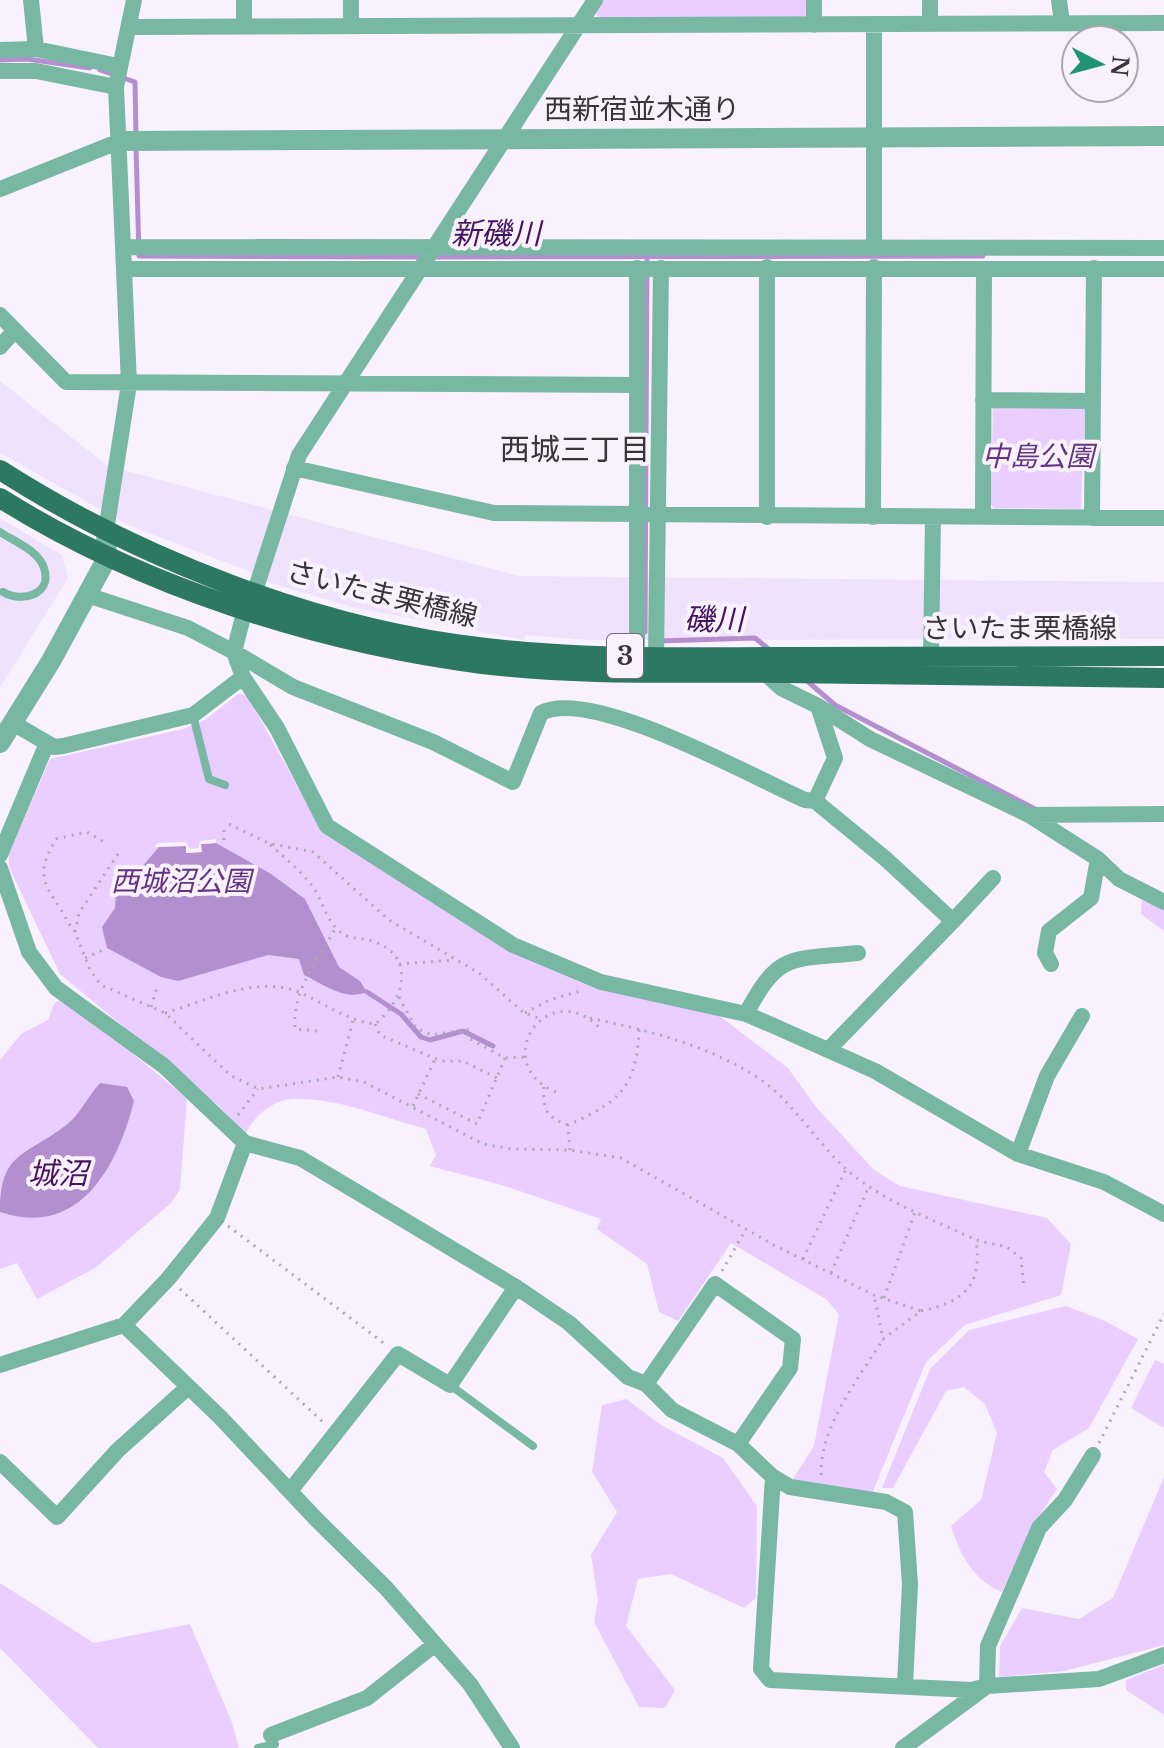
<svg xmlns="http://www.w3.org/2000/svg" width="1164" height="1748" font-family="'Libre Baskerville','Noto Sans JP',serif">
<rect width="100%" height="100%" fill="#f9f2fe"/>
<!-- built -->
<path fill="#f0e2fc" d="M0,381L108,466L519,576L1164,582V639L588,640L525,635L524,640L356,608L263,581L248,571L128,525L0,453Z
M0,518L62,555L68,578L0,688Z"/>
<!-- green -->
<path fill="#e9ceff" d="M603,0H809V12L803,18H599L595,12Z
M993,406L1085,408L1081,509L994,508L991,504Z
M238,694L247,695L322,831L515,953L580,982L713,1011L788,1068L816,1107L874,1170L900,1186L1047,1218L1071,1244L1061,1295L965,1325L926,1362L871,1496L822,1491L793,1479L814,1446L839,1314L826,1299L731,1243L678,1321L659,1312L647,1264L597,1229L601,1219L502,1185L430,1166L436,1155L426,1129C384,1118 336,1097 292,1099C273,1099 251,1119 245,1135L220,1107L60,974L9,867V854L50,759L183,729L205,720Z
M1142,900L1164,909V931L1141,914Z
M63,997L187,1098L180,1189L171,1203L95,1268L37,1299L17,1263L0,1269V1060L21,1034L48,1020L54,1004Z
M1066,1306L1105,1321L1138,1339L1089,1428L1053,1450L1044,1472L1057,1489L1033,1526L1002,1592C973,1580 960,1555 951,1526L981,1500L997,1433L985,1404L964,1387L946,1391L893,1488H882L930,1369L969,1330Z
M1155,1360L1164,1364V1428L1131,1408Z
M626,1399L661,1425L723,1458L757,1506L756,1598L744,1608L671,1574L638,1579L626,1626L675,1690L665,1708L639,1707L594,1622L598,1600L591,1555L617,1512L592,1472L602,1405Z
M1164,1477V1645L1065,1671L999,1677L1000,1646L1022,1608L1079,1619L1113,1598Z
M0,1583L94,1643L190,1624L231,1720L239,1748H98L0,1648Z
M1164,1665V1715L1126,1690V1680Z"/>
<!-- water -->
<path fill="#b48fd0" d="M216,843L271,874L305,899L339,967L360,981L367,992C344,1001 325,985 304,975L299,959L268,955L178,981L161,977L107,948L102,927L115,908L116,889L128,883L159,847L186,846L187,853L201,852V844Z
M100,1083L127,1087L134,1101C118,1165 80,1239 0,1212C0,1152 24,1157 65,1126C79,1116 88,1096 100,1083Z"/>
<!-- pier -->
<path fill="#f9f2fe" d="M216,839V843L201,844L202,852L186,853V846L154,847L158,843L186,842L190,849L198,848L200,841Z"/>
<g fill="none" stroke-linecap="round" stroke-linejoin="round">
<!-- stream -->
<path stroke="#b48fd0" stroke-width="5" d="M0,60L27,59L90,68
M100,70L135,82L136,136
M136,146L139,256L423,257
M433,257L983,256
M645,632L647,257
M658,641L755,638L771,651
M806,680L835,705L1037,810
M367,992L401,1014L421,1037L430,1040L463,1031L493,1046"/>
<!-- path -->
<path stroke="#aea8b2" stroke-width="3" stroke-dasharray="2 6" stroke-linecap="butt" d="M229,824L268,843L313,852L389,920L479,973L524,1013L542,1019
M224,830V843
M118,854L79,913L75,932L90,970L101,985L165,1013L230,1075L258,1089L338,1077L364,1082L483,1144L512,1149L570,1150L621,1158L774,1245L874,1295L921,1311L883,1339L874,1295
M75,932C69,925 66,918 61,910C41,880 37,872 56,839L87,832L104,842
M85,958L103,950
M399,964L454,960
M399,997L416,1028L431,1035L470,1029L467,1037L505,1058L526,1057
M151,1007L158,984
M165,1013C206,1001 253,976 296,991C324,1002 343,1020 375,1024C404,1001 418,956 372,941C358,936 349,941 338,930C326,919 322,900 313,887C300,870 284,857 268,843
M525,1013L549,1000L580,991
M590,1018C649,1031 705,1044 757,1077C792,1100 816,1142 847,1170C884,1202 932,1219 976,1240
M375,1024L380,1035L441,1061H463L497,1078
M317,1031L295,1029C292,990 317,962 335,929
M338,1077L353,1020
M544,1087C543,1110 546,1117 568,1125
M556,1092C488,1064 546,976 599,1027
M418,1094L477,1124L505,1058
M413,1106L435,1059
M238,1115L258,1089
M570,1150L568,1125C619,1102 637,1088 639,1029
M228,1226L385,1344
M803,1259L846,1169
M722,1271L746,1229
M831,1273L869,1186
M180,1289L324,1423
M884,1298L915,1212
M921,1311C963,1302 983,1286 976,1240L1007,1247L1021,1258L1024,1289
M1099,1443L1164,1314
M821,1475C820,1426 858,1380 883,1339"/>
<!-- service -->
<path stroke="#78b7a2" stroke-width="8" d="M0,532C14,541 39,551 44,568C53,595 21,603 3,592
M193,715L209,779L225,785
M450,1385L533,1446
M258,1748L275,1744L271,1735"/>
<!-- minor -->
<path stroke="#78b7a2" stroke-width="16" d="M31,0L36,49
M244,0V26
M351,0V26
M814,0V25
M930,0V24
M1059,0L1062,23
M131,27L1164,23
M0,50L36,49L118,66
M0,71H36L116,87
M0,189L120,141
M125,247L1164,248
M874,247V24
M767,267V517
M126,269H1164
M0,315L66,382L638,385
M0,347L15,330
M983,400L1093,401
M294,468L494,513L1164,518
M873,517L874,267
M983,517L984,269
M1092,518L1094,268
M106,531L129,384L116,87L134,0
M255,591L299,455L595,0
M87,595L188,628L234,652L243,677L277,728L327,826L513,945L601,982L746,1014L774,1026L875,1071L1018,1154L1104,1182L1164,1214
M245,609L234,652L293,687L433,742L513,782L541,713C591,686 752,777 805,800L815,801
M637,656V268
M931,656L933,518
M656,657L661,268
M765,673L781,688L818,706L870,739L1029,815L1098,859L1119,879L1164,902
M818,706L835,758L815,801L887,860L953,921L829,1049
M13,723L54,747L63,746L193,715L243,677
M1030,815L1164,814
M0,855L47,743
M0,868L29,952L56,988L164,1066L245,1143L300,1158L516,1287L569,1323L628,1377L646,1384L672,1410L738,1444L773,1477L790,1487L886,1502L905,1512L910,1584L905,1685
M953,921L993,878
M1051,964L1045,953L1049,931L1091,898L1098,859
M746,1014C779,951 791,960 858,953
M1018,1154L1047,1076L1082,1016
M124,1325L220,1417L316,1519L386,1588L470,1684L512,1748
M0,1365L124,1325L168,1279L217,1218L245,1143
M646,1384L715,1284L793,1339L790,1368L738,1444
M0,1462L57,1517L118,1450L187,1388
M773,1477L761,1669L770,1680L971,1690L987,1686L1099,1679L1164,1655
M290,1491L398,1354L450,1385L516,1287
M271,1735L367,1698L434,1645
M903,1748L987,1686L988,1646L1039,1528L1065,1500L1093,1455"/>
<!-- tertiary -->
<path stroke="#78b7a2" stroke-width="20" d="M120,141L1164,136
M0,743L51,661L107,558L106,531"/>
<!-- primary -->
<path stroke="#2d7863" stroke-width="20" d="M0,470C139,559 321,630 486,648C585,660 688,657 788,657C914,656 1039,656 1164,656
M0,498C140,586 318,643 482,664C581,676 684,672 784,673C910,675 1037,677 1164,678"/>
</g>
<g text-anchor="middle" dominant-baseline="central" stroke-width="8" stroke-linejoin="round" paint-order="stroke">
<!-- shield labels -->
<rect fill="#f9f2fe" stroke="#726d76" stroke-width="2" x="607" y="634" width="36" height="44" rx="6"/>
<g font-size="26" font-weight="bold" fill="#38343b">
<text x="625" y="656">3</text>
</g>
<!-- street labels -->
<g font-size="28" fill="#38343b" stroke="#f9f2fe">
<text x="642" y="109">西新宿並木通り</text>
<text transform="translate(382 594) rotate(14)">さいたま栗橋線</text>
<text x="1020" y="628">さいたま栗橋線</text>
</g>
<!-- park labels -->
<g font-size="28" font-style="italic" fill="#623381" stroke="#f9f2fe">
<text x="1038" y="456">中島公園</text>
<text x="181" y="881">西城沼公園</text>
</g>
<!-- water labels -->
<g font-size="30" font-style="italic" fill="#451461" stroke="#f9f2fe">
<text x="496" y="233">新磯川</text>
<text x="714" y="619">磯川</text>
<text x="58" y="1173">城沼</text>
</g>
<!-- neighbourhood labels -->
<g font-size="30" fill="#38343b" stroke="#f9f2fe">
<text x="575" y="449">西城三丁目</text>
</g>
</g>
<!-- north arrow -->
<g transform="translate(1100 64) rotate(96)"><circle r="38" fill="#f9f2fe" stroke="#aca6b0" stroke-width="2"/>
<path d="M0-6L14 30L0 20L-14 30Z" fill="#219477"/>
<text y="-12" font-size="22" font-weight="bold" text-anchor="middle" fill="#38343b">N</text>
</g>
</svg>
